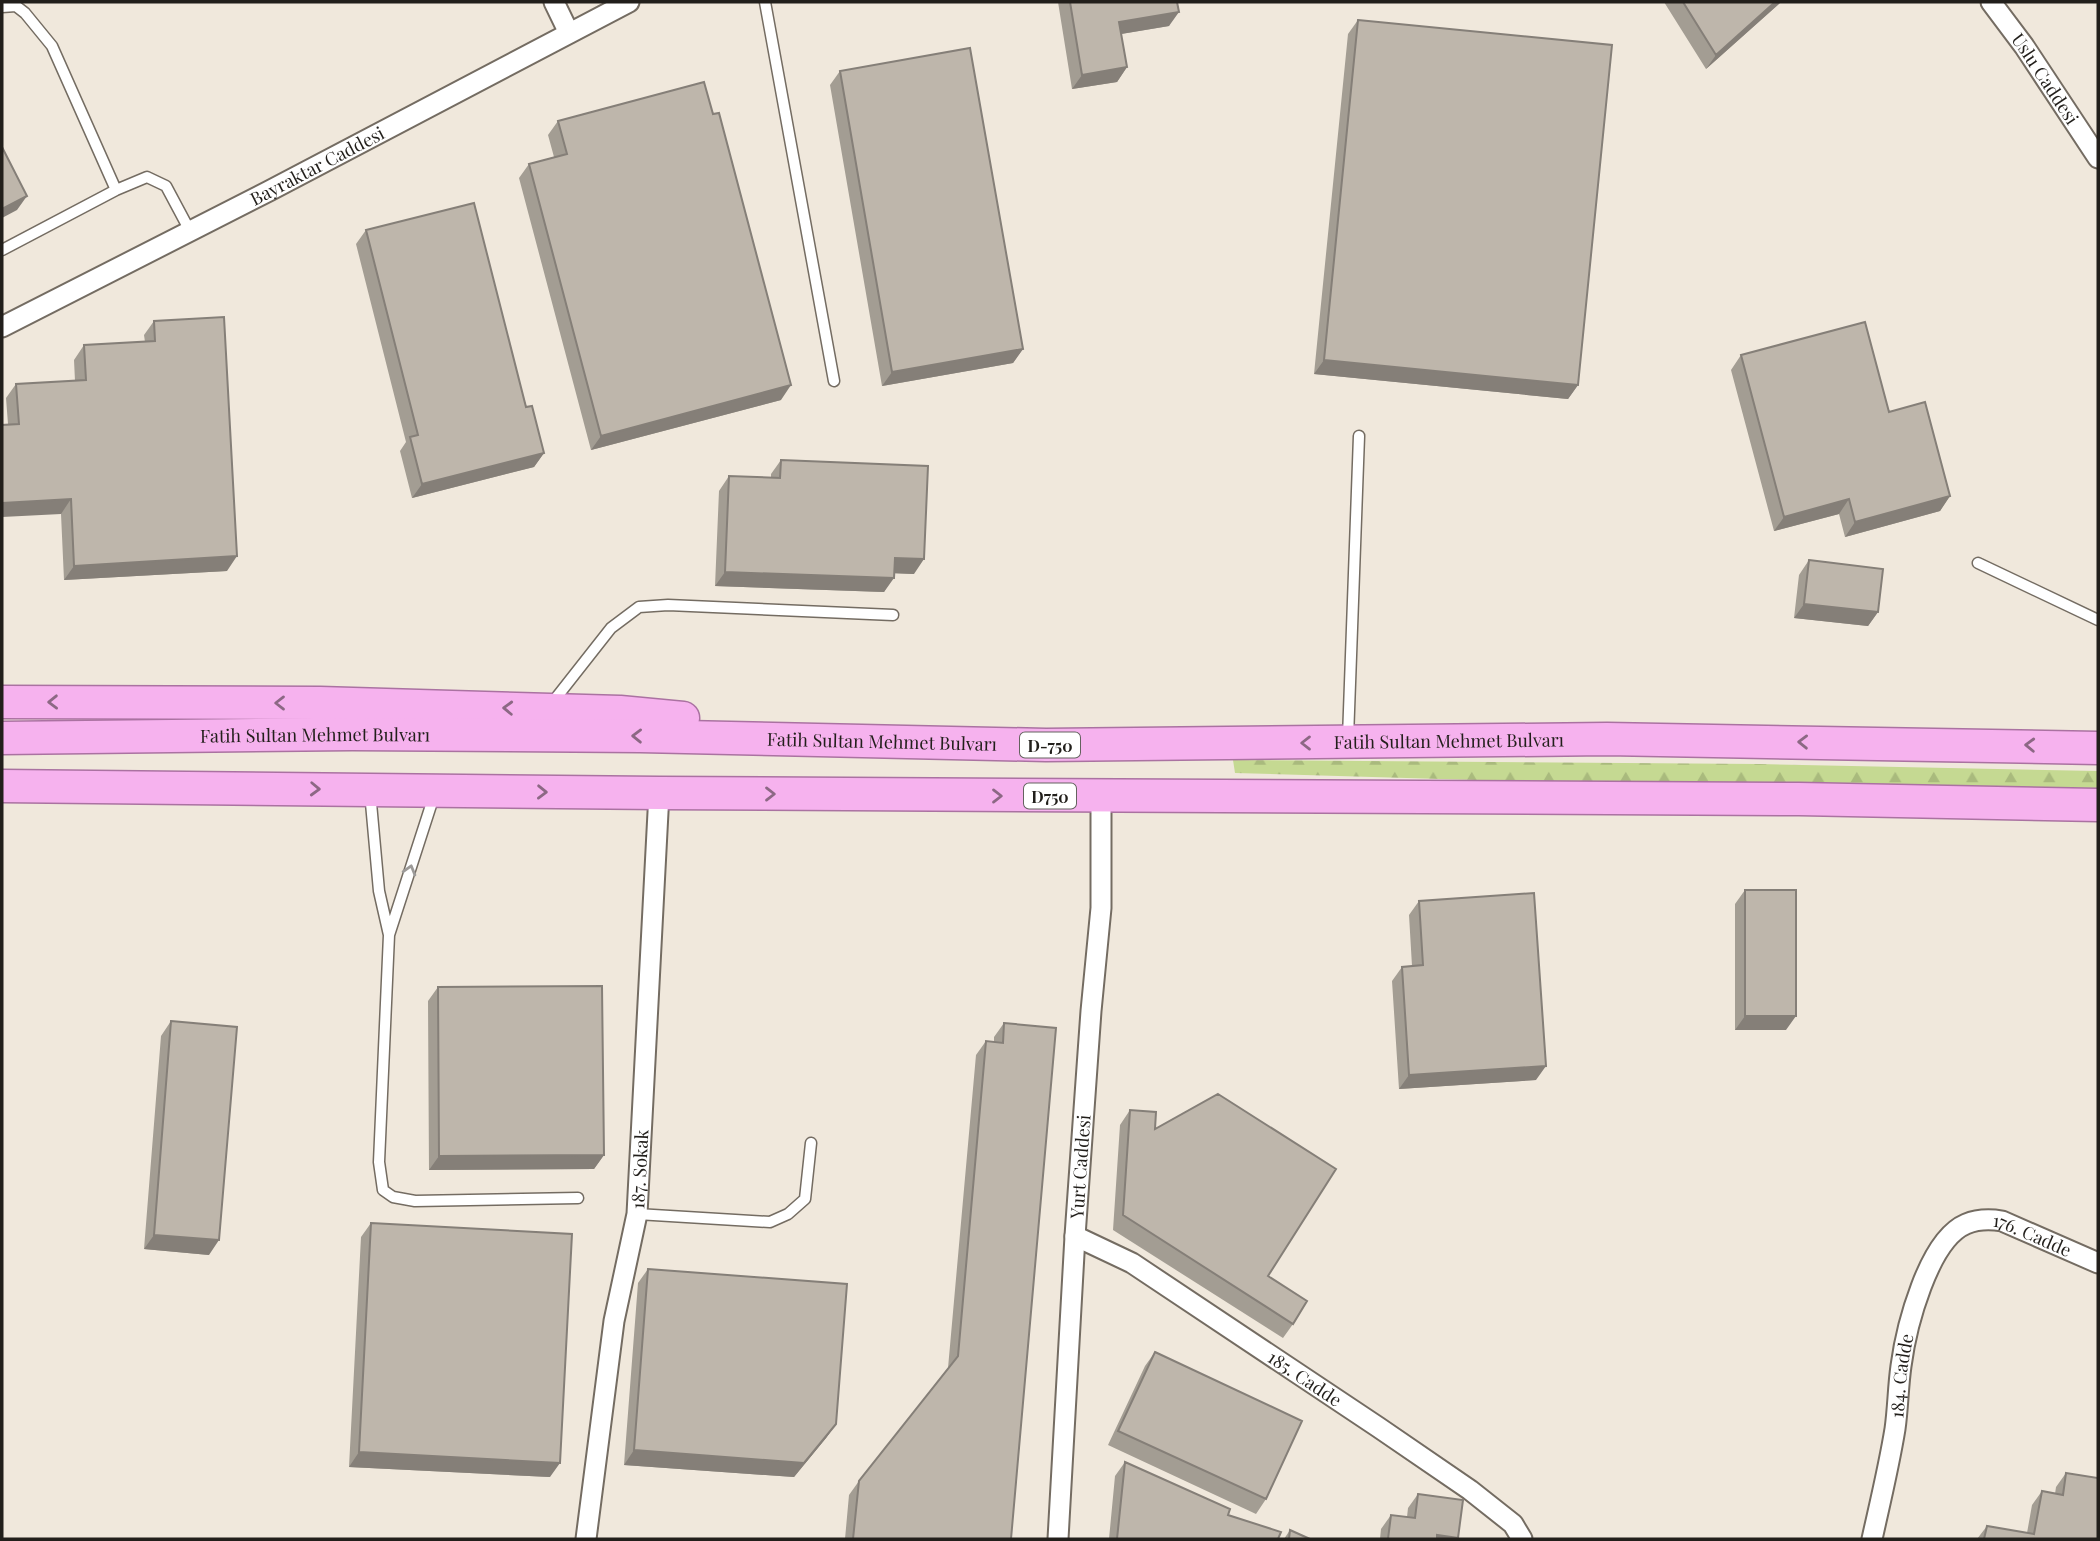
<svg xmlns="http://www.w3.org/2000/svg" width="2100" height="1541" font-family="'Playfair Display',serif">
<defs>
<pattern id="forest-firs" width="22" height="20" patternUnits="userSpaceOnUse" patternTransform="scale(1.75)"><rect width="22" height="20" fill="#c5d992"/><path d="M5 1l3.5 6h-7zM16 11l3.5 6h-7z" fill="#a9ba7d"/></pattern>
</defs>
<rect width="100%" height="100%" fill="#f0e8dc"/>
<!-- forest -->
<path fill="url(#forest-firs)" d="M1233,760L1759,764L2098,771V788L1509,781L1235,773Z"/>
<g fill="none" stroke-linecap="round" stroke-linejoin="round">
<defs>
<path id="service" d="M765,2L834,381
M2,7L16,6L25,13L52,46L116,190
M2,250L116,190L147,177L166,186L190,231
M1978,563L2098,620
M552,703L611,628L639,607L668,605L893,615
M1348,738L1359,436
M370,792L379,891L389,935L379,1162L383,1190L393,1197L415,1201L578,1198
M389,935L434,796
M637,1214L770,1222L788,1214L805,1199L811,1143"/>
<g id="minor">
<path d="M554,2L569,33"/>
<path id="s1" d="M1991,2L2024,46L2098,158"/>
<path id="s2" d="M2,327L269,191L629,2"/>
<path id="s3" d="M1075,1236L1132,1263L1378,1427L1470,1490L1513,1524L1522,1539"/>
<path id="s4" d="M586,1539L614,1321L637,1214L659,793"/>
<path id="s5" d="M1058,1539L1075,1236L1091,1011L1101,908V796"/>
<path id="s6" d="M1872,1539C1880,1503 1889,1466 1895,1429C1898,1408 1898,1387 1901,1366C1906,1328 1928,1240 1966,1224C1978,1219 1990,1219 2002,1221L2098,1263"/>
</g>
<g id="trunk">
<path d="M2,702L320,703L620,712L683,718"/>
<path id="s7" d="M2,738L352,734L640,736L1046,745L1607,739L2098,748"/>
<path d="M2,786L659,793L1799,799L2098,805"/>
</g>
</defs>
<!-- service casing -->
<use href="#service" stroke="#746c62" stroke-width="13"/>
<!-- minor casing -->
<use href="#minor" stroke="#746c62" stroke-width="23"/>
<!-- trunk casing -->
<use href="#trunk" stroke="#aa72a1" stroke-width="35"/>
<!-- service -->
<use href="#service" stroke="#fff" stroke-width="10"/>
<!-- minor -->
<use href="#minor" stroke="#fff" stroke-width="19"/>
<!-- trunk -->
<use href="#trunk" stroke="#f6b2ee" stroke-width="32"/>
</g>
<!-- wall -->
<path fill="#a39d93" d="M1058,2H1177L1169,26L1121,34L1127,67L1117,82L1072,89Z
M1664,2H1781L1706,69Z
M1358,20L1578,385L1568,399L1314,374L1348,34Z
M840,71L1023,349L1013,363L882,386L830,85Z
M558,121L781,400L591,450L519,178L529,164L554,157L548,135Z
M366,230L526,407L544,453L534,467L412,498L400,451L406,442L356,244Z
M154,321L227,571L64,580L61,514L8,424L6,398L16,384L75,381L74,360L84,345L145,342L144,335Z
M1741,355L1889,412L1950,496L1940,511L1845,537L1839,514L1774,531L1731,370Z
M781,460L914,574L895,573L884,592L715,586L719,491L729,476L771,478V474Z
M1809,560L1878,612L1868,626L1794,618L1799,575Z
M1745,890L1786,1030H1735V904Z
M1419,901L1536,1080L1399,1089L1392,981L1402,967L1412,966L1409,915Z
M438,987L604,1155L594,1169L429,1170L428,1001Z
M171,1021L209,1255L144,1249L161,1036Z
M1004,1023L1011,1539H845L849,1495L859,1481L948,1368L976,1055L986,1041L994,1042V1037Z
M1130,1110L1155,1129L1268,1276L1293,1324L1283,1338L1113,1230L1120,1125Z
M371,1223L550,1477L349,1467L361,1237Z
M648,1269L836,1424L826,1438L794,1477L624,1465L638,1283Z
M1155,1352L1266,1499L1256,1514L1108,1445L1145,1366Z
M1125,1462L1228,1515L1278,1539H1109L1115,1476Z
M2066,1473L2098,1539H1977L1987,1526L2027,1533L2032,1505L2042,1491L2055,1494L2056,1487Z
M1418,1494L1457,1539H1380L1381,1529L1391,1515L1407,1517L1408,1508Z
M1290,1530L1310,1539H1284Z"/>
<!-- shaded-wall -->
<path fill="#857f78" d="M1775,2H1781L1706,69L1716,55Z
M1179,12L1169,26L1109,36L1119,22Z
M1127,67L1117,82L1072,89L1082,75Z
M27,196L17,210L2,218V209Z
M1023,349L1013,363L882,386L892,372Z
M1324,360L1578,385L1568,399L1314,374Z
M791,385L781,400L591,450L601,436Z
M544,453L534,467L412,498L422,484Z
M1950,496L1940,511L1845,537L1855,522Z
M71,499L61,514L2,517V503Z
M1849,499L1839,514L1774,531L1784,517Z
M237,556L227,571L64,580L74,566Z
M895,558L924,559L914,574L885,573Z
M725,572L894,578L884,592L715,586Z
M1804,604L1878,612L1868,626L1794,618Z
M1745,1016H1796L1786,1030H1735Z
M1546,1066L1536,1080L1399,1089L1409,1075Z
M604,1155L594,1169L429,1170L439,1156Z
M154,1235L219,1240L209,1255L144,1249Z
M836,1424L826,1438L794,1477L624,1465L634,1450Z
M359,1452L560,1463L550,1477L349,1467Z
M1437,1535L1458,1538L1457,1539H1434Z"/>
<!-- building -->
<path fill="#beb6ab" stroke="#857f78" stroke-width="2" d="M1070,2H1177L1179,12L1119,22L1127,67L1082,75Z
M1683,2H1775L1716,55Z
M1358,20L1612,45L1578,385L1324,360Z
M970,48L1023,349L892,372L840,71Z
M704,82L713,114L719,113L791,385L601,436L529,164L567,154L558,121Z
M2,147L27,196L2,209Z
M474,203L526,407L532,406L544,453L422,484L410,437L418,435L366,230Z
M224,317L237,556L74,566L71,499L2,503V425L19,424L16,384L86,380L84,345L155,341L154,321Z
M1865,322L1889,412L1925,402L1950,496L1855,522L1849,499L1784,517L1741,355Z
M781,460L928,466L924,559L895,558L894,578L725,572L729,476L780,478Z
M1809,560L1883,569L1878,612L1804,604Z
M1745,890H1796V1016H1745Z
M1534,893L1546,1066L1409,1075L1402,967L1423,965L1419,901Z
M602,986L604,1155L439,1156L438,987Z
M171,1021L237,1027L219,1240L154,1235Z
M1004,1023L1056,1028L1011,1539H853L859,1481L958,1356L986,1041L1003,1043Z
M1218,1094L1336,1169L1268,1276L1307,1301L1293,1324L1123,1215L1130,1110L1156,1112L1155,1129Z
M371,1223L572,1234L560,1463L359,1452Z
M648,1269L847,1284L836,1424L804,1463L634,1450Z
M1155,1352L1302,1421L1266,1499L1118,1431Z
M1125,1462L1230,1509L1228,1515L1281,1532L1278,1539H1117Z
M2066,1473L2098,1478V1539H1984L1987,1526L2034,1534L2042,1491L2063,1495Z
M1418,1494L1463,1500L1458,1538L1437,1535V1539H1388L1391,1515L1415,1518Z
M1290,1530L1310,1539H1289Z"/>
<!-- one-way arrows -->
<defs><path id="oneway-chevron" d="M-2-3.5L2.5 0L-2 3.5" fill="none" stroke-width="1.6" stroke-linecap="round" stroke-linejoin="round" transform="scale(1.75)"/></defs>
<g stroke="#8c6884">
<use href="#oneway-chevron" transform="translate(53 702) rotate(179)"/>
<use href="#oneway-chevron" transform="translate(280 703) rotate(-180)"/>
<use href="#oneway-chevron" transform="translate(508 708) rotate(-178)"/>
<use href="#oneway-chevron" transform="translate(637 736) rotate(-179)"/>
<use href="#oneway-chevron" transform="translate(1803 742) rotate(-179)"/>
<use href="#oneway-chevron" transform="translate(1306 743) rotate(180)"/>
<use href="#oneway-chevron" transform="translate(2030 745) rotate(-178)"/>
<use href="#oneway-chevron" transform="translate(315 789) rotate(2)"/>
<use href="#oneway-chevron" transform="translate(542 792) rotate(1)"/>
<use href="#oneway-chevron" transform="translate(770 794)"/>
<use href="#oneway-chevron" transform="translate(997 796)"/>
</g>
<use stroke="#9c9a98" href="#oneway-chevron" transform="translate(410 870) rotate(-74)"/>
<g text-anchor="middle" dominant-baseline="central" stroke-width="7" stroke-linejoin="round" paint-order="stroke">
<!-- shield labels -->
<g fill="#fff" stroke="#64625f" stroke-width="2">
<rect x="1020" y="732.5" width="60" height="25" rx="5"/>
<rect x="1024" y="783.5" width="52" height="25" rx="5"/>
</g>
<g font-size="16" font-weight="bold" fill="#221f1b">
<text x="1050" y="745">D-750</text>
<text x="1050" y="796">D750</text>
</g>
<!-- street labels -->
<g font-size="18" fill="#221f1b" stroke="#fff">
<text stroke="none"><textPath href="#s1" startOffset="94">Uslu Caddesi</textPath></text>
<text stroke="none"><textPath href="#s2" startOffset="354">Bayraktar Caddesi</textPath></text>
<text stroke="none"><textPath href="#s7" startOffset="313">Fatih Sultan Mehmet Bulvarı</textPath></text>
<text stroke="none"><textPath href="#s7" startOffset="880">Fatih Sultan Mehmet Bulvarı</textPath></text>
<text stroke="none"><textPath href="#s7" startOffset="1447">Fatih Sultan Mehmet Bulvarı</textPath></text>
<text stroke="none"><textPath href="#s4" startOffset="374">187. Sokak</textPath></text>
<text stroke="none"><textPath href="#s5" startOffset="373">Yurt Caddesi</textPath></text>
<text stroke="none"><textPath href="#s6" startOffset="406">176. Cadde</textPath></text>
<text stroke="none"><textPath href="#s6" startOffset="166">184. Cadde</textPath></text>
<text stroke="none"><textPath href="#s3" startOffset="271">185. Cadde</textPath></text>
</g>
</g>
<!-- border -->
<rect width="2100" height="1541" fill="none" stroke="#221f1b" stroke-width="7"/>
</svg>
